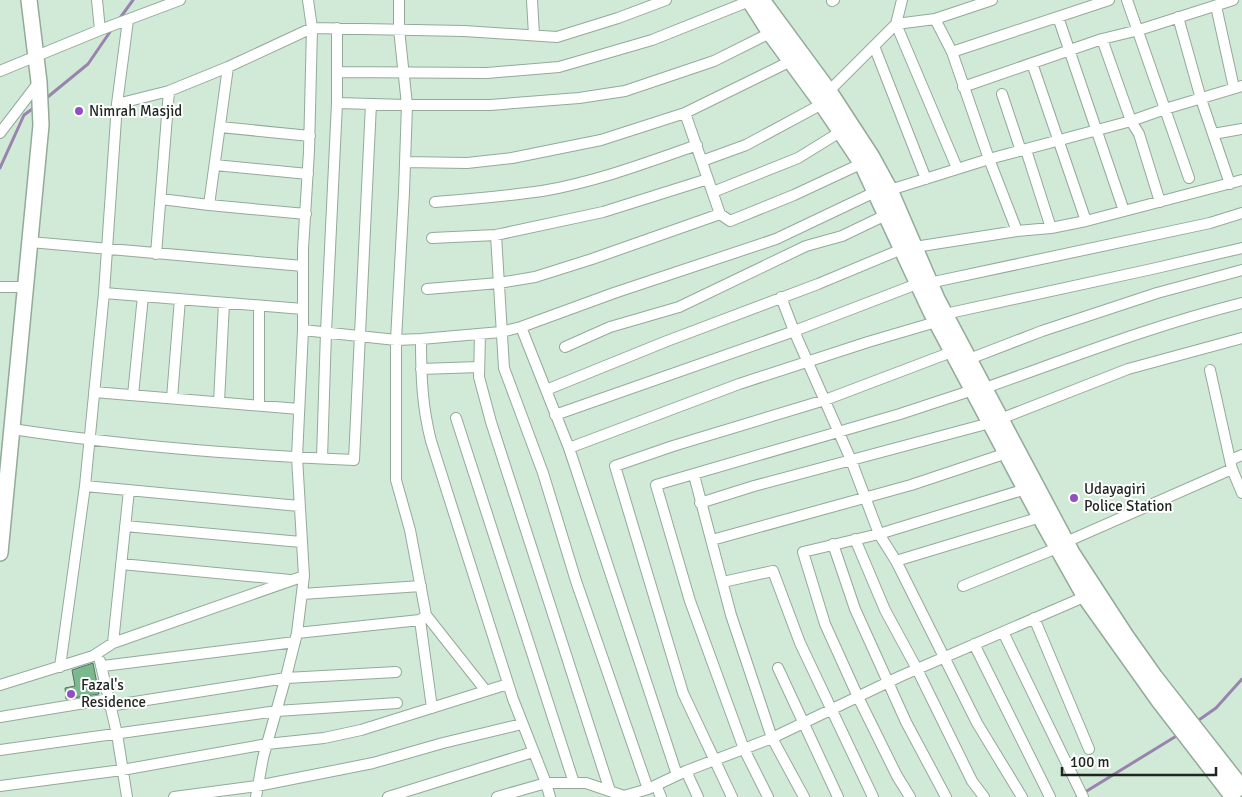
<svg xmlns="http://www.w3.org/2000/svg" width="1242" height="797" font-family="Signika,sans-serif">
<rect width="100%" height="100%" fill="#d1ead8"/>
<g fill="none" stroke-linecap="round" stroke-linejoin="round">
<!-- stream -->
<path stroke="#9884ad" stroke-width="3" d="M120,18L133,0
M44,100L88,64L112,29
M0,168L24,115L35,107
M1196,722L1216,708L1242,679
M1077,797L1178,735"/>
</g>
<!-- building -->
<path fill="#7ab98e" stroke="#5b7161" d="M93,663L99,694L66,699L65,688L75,686L72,670Z"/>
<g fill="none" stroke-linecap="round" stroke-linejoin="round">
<defs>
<path id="street" d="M97,0L100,30
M399,0V29L407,105L404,192L396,340V480L410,530L426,615L486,691
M532,0L534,35
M1127,0L1189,178
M832,1L834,0
M1216,6L1234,88
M1058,17L1124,211
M1178,17L1201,99L1230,184
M935,19L952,52L989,159L1017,231
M1102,39L1131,121L1139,134L1160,202
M874,46L926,179
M952,52L1109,0
M1032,63L1086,221
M0,71L100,30L180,0
M337,72L487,73L559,67L652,40L752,0
M963,87L1102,39L1139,30L1233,0
M1002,94L1021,151
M337,103L407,105H490L579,98L625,91L714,61L770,33L773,28
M117,104L169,91L228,67L312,28L464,31L557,37L618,18L666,0
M685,113L720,214L730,221L794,195L867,161
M220,127L310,136
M0,133L39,82
M1213,134L1242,129
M1026,150L1051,228
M702,161L746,145L822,104L829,91L896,24L902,0
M405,162L467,163L512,158L601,140L685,113L795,59
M215,165L308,174
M957,168L896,24L935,19L992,0
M713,192L798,158L845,129
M161,199L209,205L228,67
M435,202C471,199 507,196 542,191C595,182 646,163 697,145
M209,205L306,214
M496,235L504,368L543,473L576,581L648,789
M432,238L496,235L603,212L708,179
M30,242L303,266
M156,254L169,91
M929,283L1210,223L1242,213
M0,287H25
M427,289L499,283L535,277L592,259L720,214
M104,293L303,309
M781,297L794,331L851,460L879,534L896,561L977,723L1022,797
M521,327L569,448L677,775
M303,330L396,340L421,339L501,332L521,327L614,293L776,239L875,192L890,190L989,159L1131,121L1165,109L1242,86
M480,334L479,377L491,422L610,791
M421,339C421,376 422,406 431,441L513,699L546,783L550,797
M565,347L610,327L679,307L806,246L842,236L890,213
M964,361L1042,331L1157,293L1242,270
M421,369L479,367
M1210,370L1232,469L1242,493
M546,390L667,341L818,284L902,249L1017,231L1051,228L1086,221L1242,180
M94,392L299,409
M133,395L143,296
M172,398L180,299
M219,402L224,303
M259,405V306
M555,415L789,333L917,284
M456,418L574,783
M12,429C125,446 240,455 354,460L371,104
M569,448L739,384L868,342L936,322L945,314L1152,269L1242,248
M322,458L326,332L337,103V28
M1230,460L1242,455
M694,475L731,615L772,738L804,797
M85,486L299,506
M700,503L754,486L990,423L1128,369L1242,338
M125,526L301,542
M855,539L885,610L917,669L972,781L984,797
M712,540L911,485L1010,452
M833,544L855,609L906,722L946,797
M896,561L1044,516
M121,564L290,580
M723,582L773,571L800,643L873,797
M963,586L1057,548L1066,542L1232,469
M302,594L421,586
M424,617L420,620L432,708
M1034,618L1089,749
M1003,632L1083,797
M297,633L420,620
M113,643L129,490
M974,644L1050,797
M100,661L117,734L127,797
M103,666L295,642
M60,667L85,486L104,293L117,104L128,20
M778,668L838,797
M0,685L93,656L113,643L304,576
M109,706L286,678L396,672
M0,717L109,699
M0,750L277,711L397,703
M686,771L698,797
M656,785L661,797
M0,786L122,770L267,744L324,738L361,730L508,684
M174,797L257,786L373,763L443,743L522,724
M256,797L263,758L287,673L297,633L304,576L297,457L303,330V249L309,151L312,28L308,0
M388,797L533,752
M497,797L546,783H586L624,796L648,789L686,771L772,738L901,676L1091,594
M732,797L683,693L615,466L673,446L825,400L957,350
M768,797L744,749L690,601L656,485L900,414L973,390L985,388C1070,358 1154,325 1242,303
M910,797L897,776L858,697L825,624L803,552L879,534L1029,488"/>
<path id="secondary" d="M749,0L770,33L822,104L862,164L931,312L1040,517L1085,597L1159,701L1233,797
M762,0L829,91L872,157L890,190L937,299L1072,553L1126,636L1155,677L1242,788
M0,553L41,125L39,82L29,0"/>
</defs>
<!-- street casing -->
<use href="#street" stroke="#93aa99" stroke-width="12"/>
<!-- secondary casing -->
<use href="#secondary" stroke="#93aa99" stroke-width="18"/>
<!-- street -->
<use href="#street" stroke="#fff" stroke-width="10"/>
<!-- secondary -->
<use href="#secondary" stroke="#fff" stroke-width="15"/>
</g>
<!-- markers -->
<g fill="#924fc4" stroke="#fff" stroke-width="2">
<circle cx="79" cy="111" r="5"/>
<circle cx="1074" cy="498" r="5"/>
<circle cx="71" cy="694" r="5"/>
</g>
<g text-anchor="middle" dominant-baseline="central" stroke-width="4" stroke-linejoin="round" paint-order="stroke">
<!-- poi labels -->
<g font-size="15" fill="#1d2620" stroke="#fff" text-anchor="start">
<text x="89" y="111">Nimrah Masjid</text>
<text x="1084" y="489">Udayagiri<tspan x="1084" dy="17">Police Station</tspan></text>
<text x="81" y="685">Fazal's<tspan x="81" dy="17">Residence</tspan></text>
</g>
</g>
<!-- scale -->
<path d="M1062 767v8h154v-8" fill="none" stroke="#1d2620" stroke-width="2.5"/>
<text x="1070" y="767" font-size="15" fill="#1d2620" stroke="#ffffff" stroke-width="4" paint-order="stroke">100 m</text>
</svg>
